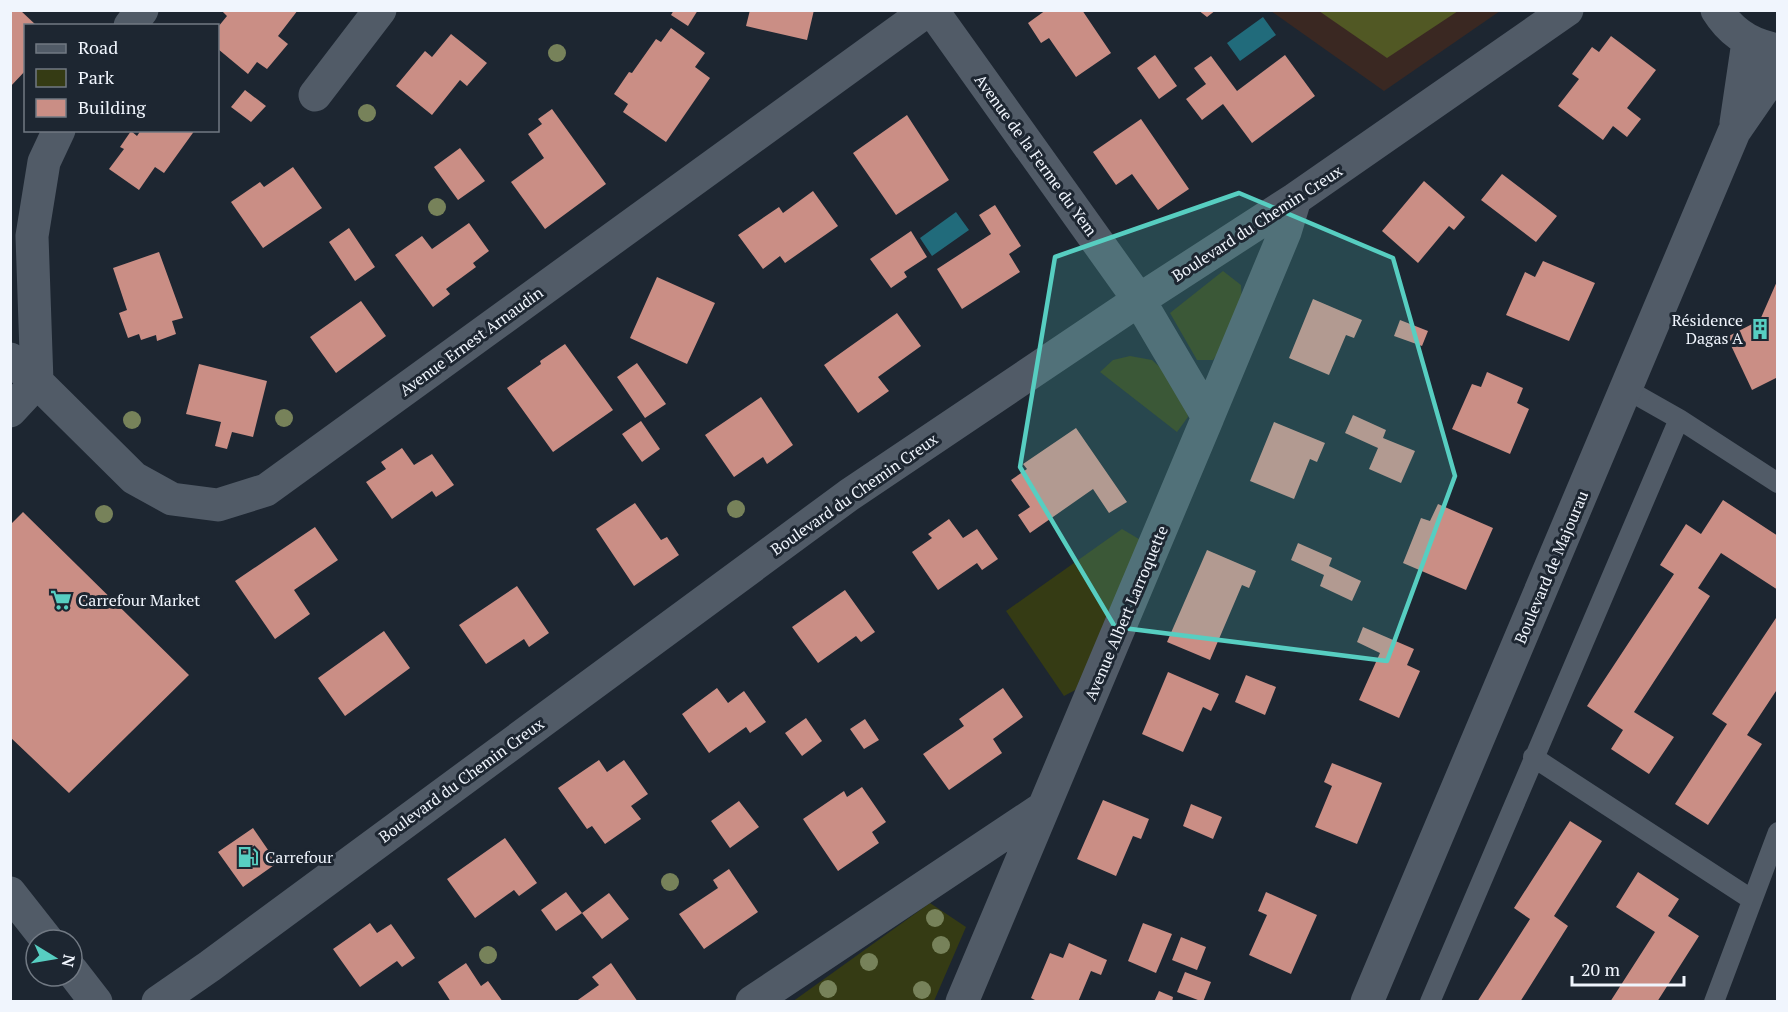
<svg xmlns="http://www.w3.org/2000/svg" width="1788" height="1012" font-family="'PT Serif',serif">
<rect width="100%" height="100%" fill="#1d2631"/>
<!-- education -->
<path fill="#3a2822" d="M1271,11H1500L1384,91Z"/>
<!-- green -->
<path fill="#353b14" d="M1223,271L1241,285L1242,305L1230,335L1213,360H1197L1170,313Z
M1130,356L1152,360L1176,382L1185,402L1188,417L1177,432L1100,372L1113,360Z
M1122,529L1144,542L1081,687L1064,696L1006,611Z
M930,903L966,927L934,1001L792,1002Z"/>
<!-- forest -->
<path fill="#515824" d="M1319,11H1458L1387,58Z"/>
<!-- water -->
<path fill="#216b7b" d="M1263,17L1276,35L1240,61L1227,43Z
M956,212L969,230L932,256L920,238Z"/>
<!-- building -->
<path fill="#ca8e85" d="M10,10H20L37,26H26V70L10,87Z
M221,10H298L278,36L288,44L267,69L257,62L248,74L218,49V27L227,16Z
M674,10H698L688,26L671,15Z
M750,10H814L807,40L746,26Z
M1046,10H1082L1111,53L1076,77L1049,38L1041,43L1028,23Z
M1198,10H1216L1207,17Z
M671,28L705,53L695,67L710,78L666,142L623,112L628,104L614,94L629,72L632,73L656,39L661,42Z
M451,34L487,63L467,86L460,80L432,115L396,86L425,51L432,57Z
M1611,36L1656,70L1627,108L1641,119L1627,137L1613,126L1603,140L1558,106L1579,79L1572,74L1592,47L1599,52Z
M1155,55L1177,86L1159,99L1137,68Z
M1285,55L1315,96L1252,143L1223,104L1202,120L1186,99L1206,84L1194,68L1211,56L1237,91Z
M245,90L266,106L251,122L231,107Z
M552,109L606,184L545,229L511,182L544,158L528,134L542,124L538,119Z
M907,115L949,180L896,215L853,153Z
M1141,119L1189,189L1158,210L1132,174L1116,185L1093,152Z
M141,130H195L164,173L155,167L139,190L109,169L124,149L120,147L131,131L137,136Z
M460,148L485,181L458,200L434,167Z
M293,167L322,208L263,248L231,202L260,182L264,187Z
M1502,174L1557,216L1536,242L1481,200Z
M1424,181L1465,217L1454,230L1449,226L1418,263L1382,231Z
M813,191L838,226L785,263L780,256L763,269L738,235L779,207L783,213Z
M995,205L1021,246L1009,254L1020,272L962,309L937,269L991,234L979,215Z
M469,223L489,251L473,263L476,267L446,289L450,294L433,307L395,255L422,236L432,249Z
M349,228L375,267L355,281L329,242Z
M911,231L927,257L904,272L907,277L891,288L870,259Z
M159,252L183,318L172,321L176,334L157,341L156,335L141,340L139,334L128,338L119,313L127,310L113,268Z
M1543,261L1595,283L1569,341L1506,315L1525,272L1535,277Z
M657,277L715,303L687,364L630,338Z
M1778,279V377L1752,390L1727,337L1760,320Z
M1313,299L1362,320L1354,338L1346,335L1329,375L1289,358Z
M361,301L386,336L336,373L310,337Z
M897,313L921,346L878,377L889,391L858,413L824,365Z
M1400,320L1428,331L1422,346L1394,336Z
M565,344L613,410L553,452L507,388L541,364L540,361Z
M637,363L666,404L645,418L617,377Z
M199,364L267,381L253,437L232,432L227,449L215,446L221,422L186,414Z
M1487,372L1523,388L1517,403L1529,409L1510,454L1452,429L1472,384L1481,387Z
M761,397L793,445L767,464L763,457L734,477L705,435Z
M1353,415L1386,430L1383,438L1415,451L1401,483L1369,469L1378,448L1345,433Z
M641,421L660,449L642,462L622,434Z
M1274,422L1325,443L1317,462L1310,459L1294,499L1250,481Z
M1076,428L1127,502L1109,513L1093,489L1030,533L1018,515L1030,507L1011,480L1027,469L1023,464Z
M402,448L414,465L432,454L454,485L436,497L432,491L392,519L366,482L386,469L381,462Z
M1723,500L1778,536V590L1721,553L1698,588L1710,596L1634,712L1674,737L1649,774L1611,749L1623,730L1587,706L1674,574L1660,565L1686,524L1701,534Z
M635,503L661,540L667,537L679,555L634,586L596,529Z
M1438,504L1493,528L1466,590L1403,563L1421,518L1430,521Z
M23,512L189,675L69,793L10,737V525Z
M949,519L963,538L977,529L998,559L982,570L977,563L938,590L912,552L932,538L928,534Z
M315,527L338,560L294,590L310,614L275,639L235,581Z
M1298,543L1332,558L1329,566L1361,581L1352,601L1320,586L1324,575L1291,560Z
M1207,550L1256,571L1249,588L1242,585L1210,660L1167,642Z
M517,586L549,633L529,647L524,639L486,664L459,625Z
M845,590L875,632L861,642L856,636L818,663L792,627Z
M1778,615V688L1747,735L1762,744L1708,825L1675,804L1727,724L1712,714Z
M1363,627L1414,649L1407,665L1420,671L1399,718L1359,700L1380,653L1357,642Z
M384,631L410,668L345,716L318,678Z
M1168,672L1219,694L1211,711L1203,707L1183,752L1142,734Z
M1246,675L1276,687L1265,715L1235,702Z
M717,688L728,703L744,691L766,722L750,733L746,727L709,753L682,714Z
M1003,688L1023,717L993,739L1002,753L949,790L923,754L964,726L959,719Z
M806,718L822,741L802,756L785,733Z
M865,719L879,740L864,749L850,729Z
M599,760L607,772L624,760L648,794L631,806L641,819L605,844L592,826L587,829L558,788Z
M1332,763L1382,783L1357,844L1315,827L1332,786L1324,782Z
M862,787L886,822L872,832L879,843L838,871L803,819L844,791L847,797Z
M1103,800L1149,819L1141,839L1133,836L1116,876L1077,859Z
M739,801L759,827L730,848L711,821Z
M1191,804L1222,817L1213,839L1183,826Z
M1570,821L1602,841L1554,916L1568,926L1520,1002H1477L1530,919L1514,908Z
M253,828L277,863L243,887L218,852Z
M505,838L537,883L519,896L514,890L475,918L447,879Z
M729,869L758,912L704,949L679,914L718,888L713,880Z
M1638,872L1679,899L1668,916L1699,936L1657,1002H1610L1655,932L1616,907Z
M566,892L582,913L609,893L629,919L602,939L582,913L556,931L541,910Z
M1266,892L1317,915L1291,974L1249,955L1267,915L1258,911Z
M370,923L377,933L391,924L415,958L402,967L397,961L360,987L333,949Z
M1143,923L1172,934L1156,973L1128,961Z
M1181,937L1206,947L1197,970L1172,960Z
M1069,943L1107,960L1101,975L1091,971L1078,1002H1039L1031,998L1050,953L1063,958Z
M466,963L481,986L488,981L503,1002H462L461,1000L451,1002L438,982Z
M611,963L638,1002H575L599,985L592,977Z
M1185,972L1211,982L1203,1002L1177,992Z
M1159,991L1173,997L1172,1002H1154Z"/>
<g fill="none" stroke-linecap="round" stroke-linejoin="round">
<!-- service -->
<path stroke="#515b67" stroke-width="20" d="M1679,419L1778,483
M1533,757L1751,899
M1430,1002L1679,419L1626,389
M1714,1002L1778,832"/>
<!-- minor -->
<path stroke="#515b67" stroke-width="33" d="M932,10L1139,300L1208,417L962,1002
M130,26L142,10
M315,95L380,10
M10,359L37,382L134,478L172,499L218,505L266,490L928,10
M10,411L37,382L32,236L44,162L59,130
M1208,417L1285,232L1295,199
M158,1002L210,966L849,495L1139,300L1295,199L1567,10
M752,1002L1043,808"/>
<!-- tertiary -->
<path stroke="#515b67" stroke-width="33" d="M1717,10C1730,31 1747,43 1770,48
M1736,123L1748,42
M10,893L47,940
M72,971L96,1002
M1367,1002L1734,132L1778,68"/>
</g>
<!-- trees -->
<g fill="#77825a">
<circle cx="557" cy="53" r="9"/>
<circle cx="367" cy="113" r="9"/>
<circle cx="437" cy="207" r="9"/>
<circle cx="284" cy="418" r="9"/>
<circle cx="132" cy="420" r="9"/>
<circle cx="736" cy="509" r="9"/>
<circle cx="104" cy="514" r="9"/>
<circle cx="670" cy="882" r="9"/>
<circle cx="935" cy="918" r="9"/>
<circle cx="941" cy="945" r="9"/>
<circle cx="488" cy="955" r="9"/>
<circle cx="869" cy="962" r="9"/>
<circle cx="828" cy="989" r="9"/>
<circle cx="922" cy="990" r="9"/>
</g>
<!-- marked area -->
<path fill="#57cec1" fill-opacity="0.2" stroke="#57cec1" stroke-width="4.5" stroke-linejoin="round" d="M1239,193L1393,258L1455,476L1387,661L1115,627L1020,467L1055,257Z"/>
<!-- icons -->
<defs>
<symbol id="building-bare" viewBox="-9 -9 18 18"><path d="M-4-6H4V6H1V3H-1V6H-4ZM-2.5-4.3h1.7v1.8h-1.7ZM.8-4.3h1.7v1.8H.8ZM-2.5-1h1.7V.8h-1.7ZM.8-1h1.7V.8H.8Z" fill="#57cec1" stroke="#1d2631" stroke-width="2.5" paint-order="stroke"/></symbol>
<symbol id="supermarket-bare" viewBox="-9 -9 18 18"><path d="M-6-5.5h2.5l.6 2H6L4.5 2H-2.5L-4.4-4H-6ZM-1.5 3.2a1.3 1.3 0 1 0 .1 0ZM3 3.2a1.3 1.3 0 1 0 .1 0Z" fill="#57cec1" stroke="#1d2631" stroke-width="2.5" paint-order="stroke"/></symbol>
<symbol id="fuel-bare" viewBox="-9 -9 18 18"><path d="M-5.5-6h7V0h2V4h1.3V-2.5L3-4.5l.8-.8L6-3V5H2.5V1h-1V6h-7ZM-4.2-4.7v3.2H.2V-4.7Z" fill="#57cec1" stroke="#1d2631" stroke-width="2.5" paint-order="stroke"/></symbol>
</defs>
<g fill-rule="evenodd">
<use href="#building-bare" x="1745" y="314" width="30" height="30"/>
<use href="#supermarket-bare" x="46" y="585" width="30" height="30"/>
<use href="#fuel-bare" x="233" y="842" width="30" height="30"/>
</g>
<g text-anchor="middle" dominant-baseline="central" stroke-width="6" stroke-linejoin="round" paint-order="stroke">
<!-- street labels -->
<g font-size="16" fill="#f0f5fd" stroke="#1d2631">
<text transform="translate(1036 155) rotate(54)">Avenue de la Ferme du Yem</text>
<text transform="translate(1257 223) rotate(-33)">Boulevard du Chemin Creux</text>
<text transform="translate(471 341) rotate(-36)">Avenue Ernest Arnaudin</text>
<text transform="translate(854 494) rotate(-35)">Boulevard du Chemin Creux</text>
<text transform="translate(1551 567) rotate(-67)">Boulevard de Majourau</text>
<text transform="translate(1126 613) rotate(-67)">Avenue Albert Larroquette</text>
<text transform="translate(461 780) rotate(-36)">Boulevard du Chemin Creux</text>
</g>
<!-- poi labels -->
<g font-size="16" fill="#f0f5fd" stroke="#1d2631" text-anchor="start">
<text x="1743" y="320" text-anchor="end">Résidence<tspan x="1743" dy="18">Dagas A</tspan></text>
<text x="78" y="600">Carrefour Market</text>
<text x="265" y="857">Carrefour</text>
</g>
</g>
<!-- border -->
<rect width="1788" height="1012" fill="none" stroke="#f0f5fd" stroke-width="24"/>
<!-- legend -->
<rect x="24" y="24" width="195" height="108" fill="#1d2631" stroke="#717983" stroke-width="1.5"/>
<rect x="36" y="44" width="30" height="9" fill="#515b67" stroke="#717983" stroke-width="1.5"/>
<text x="78" y="54" font-size="18" fill="#f0f5fd">Road</text>
<rect x="36" y="69" width="30" height="18" fill="#353b14" stroke="#717983" stroke-width="1.5"/>
<text x="78" y="84" font-size="18" fill="#f0f5fd">Park</text>
<rect x="36" y="99" width="30" height="18" fill="#ca8e85" stroke="#717983" stroke-width="1.5"/>
<text x="78" y="114" font-size="18" fill="#f0f5fd">Building</text>
<!-- north arrow -->
<g transform="translate(54 958) rotate(101)"><circle r="28" fill="#1d2631" stroke="#717983" stroke-width="1.5"/>
<path d="M0-4.5L10 22L0 15L-10 22Z" fill="#57cec1"/>
<text y="-9" font-size="16" font-weight="bold" text-anchor="middle" fill="#f0f5fd">N</text>
</g>
<!-- scale -->
<path d="M1572 976v9h112v-9" fill="none" stroke="#f0f5fd" stroke-width="3"/>
<text x="1581" y="976" font-size="18" fill="#f0f5fd" stroke="#1d2631" stroke-width="4.5" paint-order="stroke">20 m</text>
</svg>
